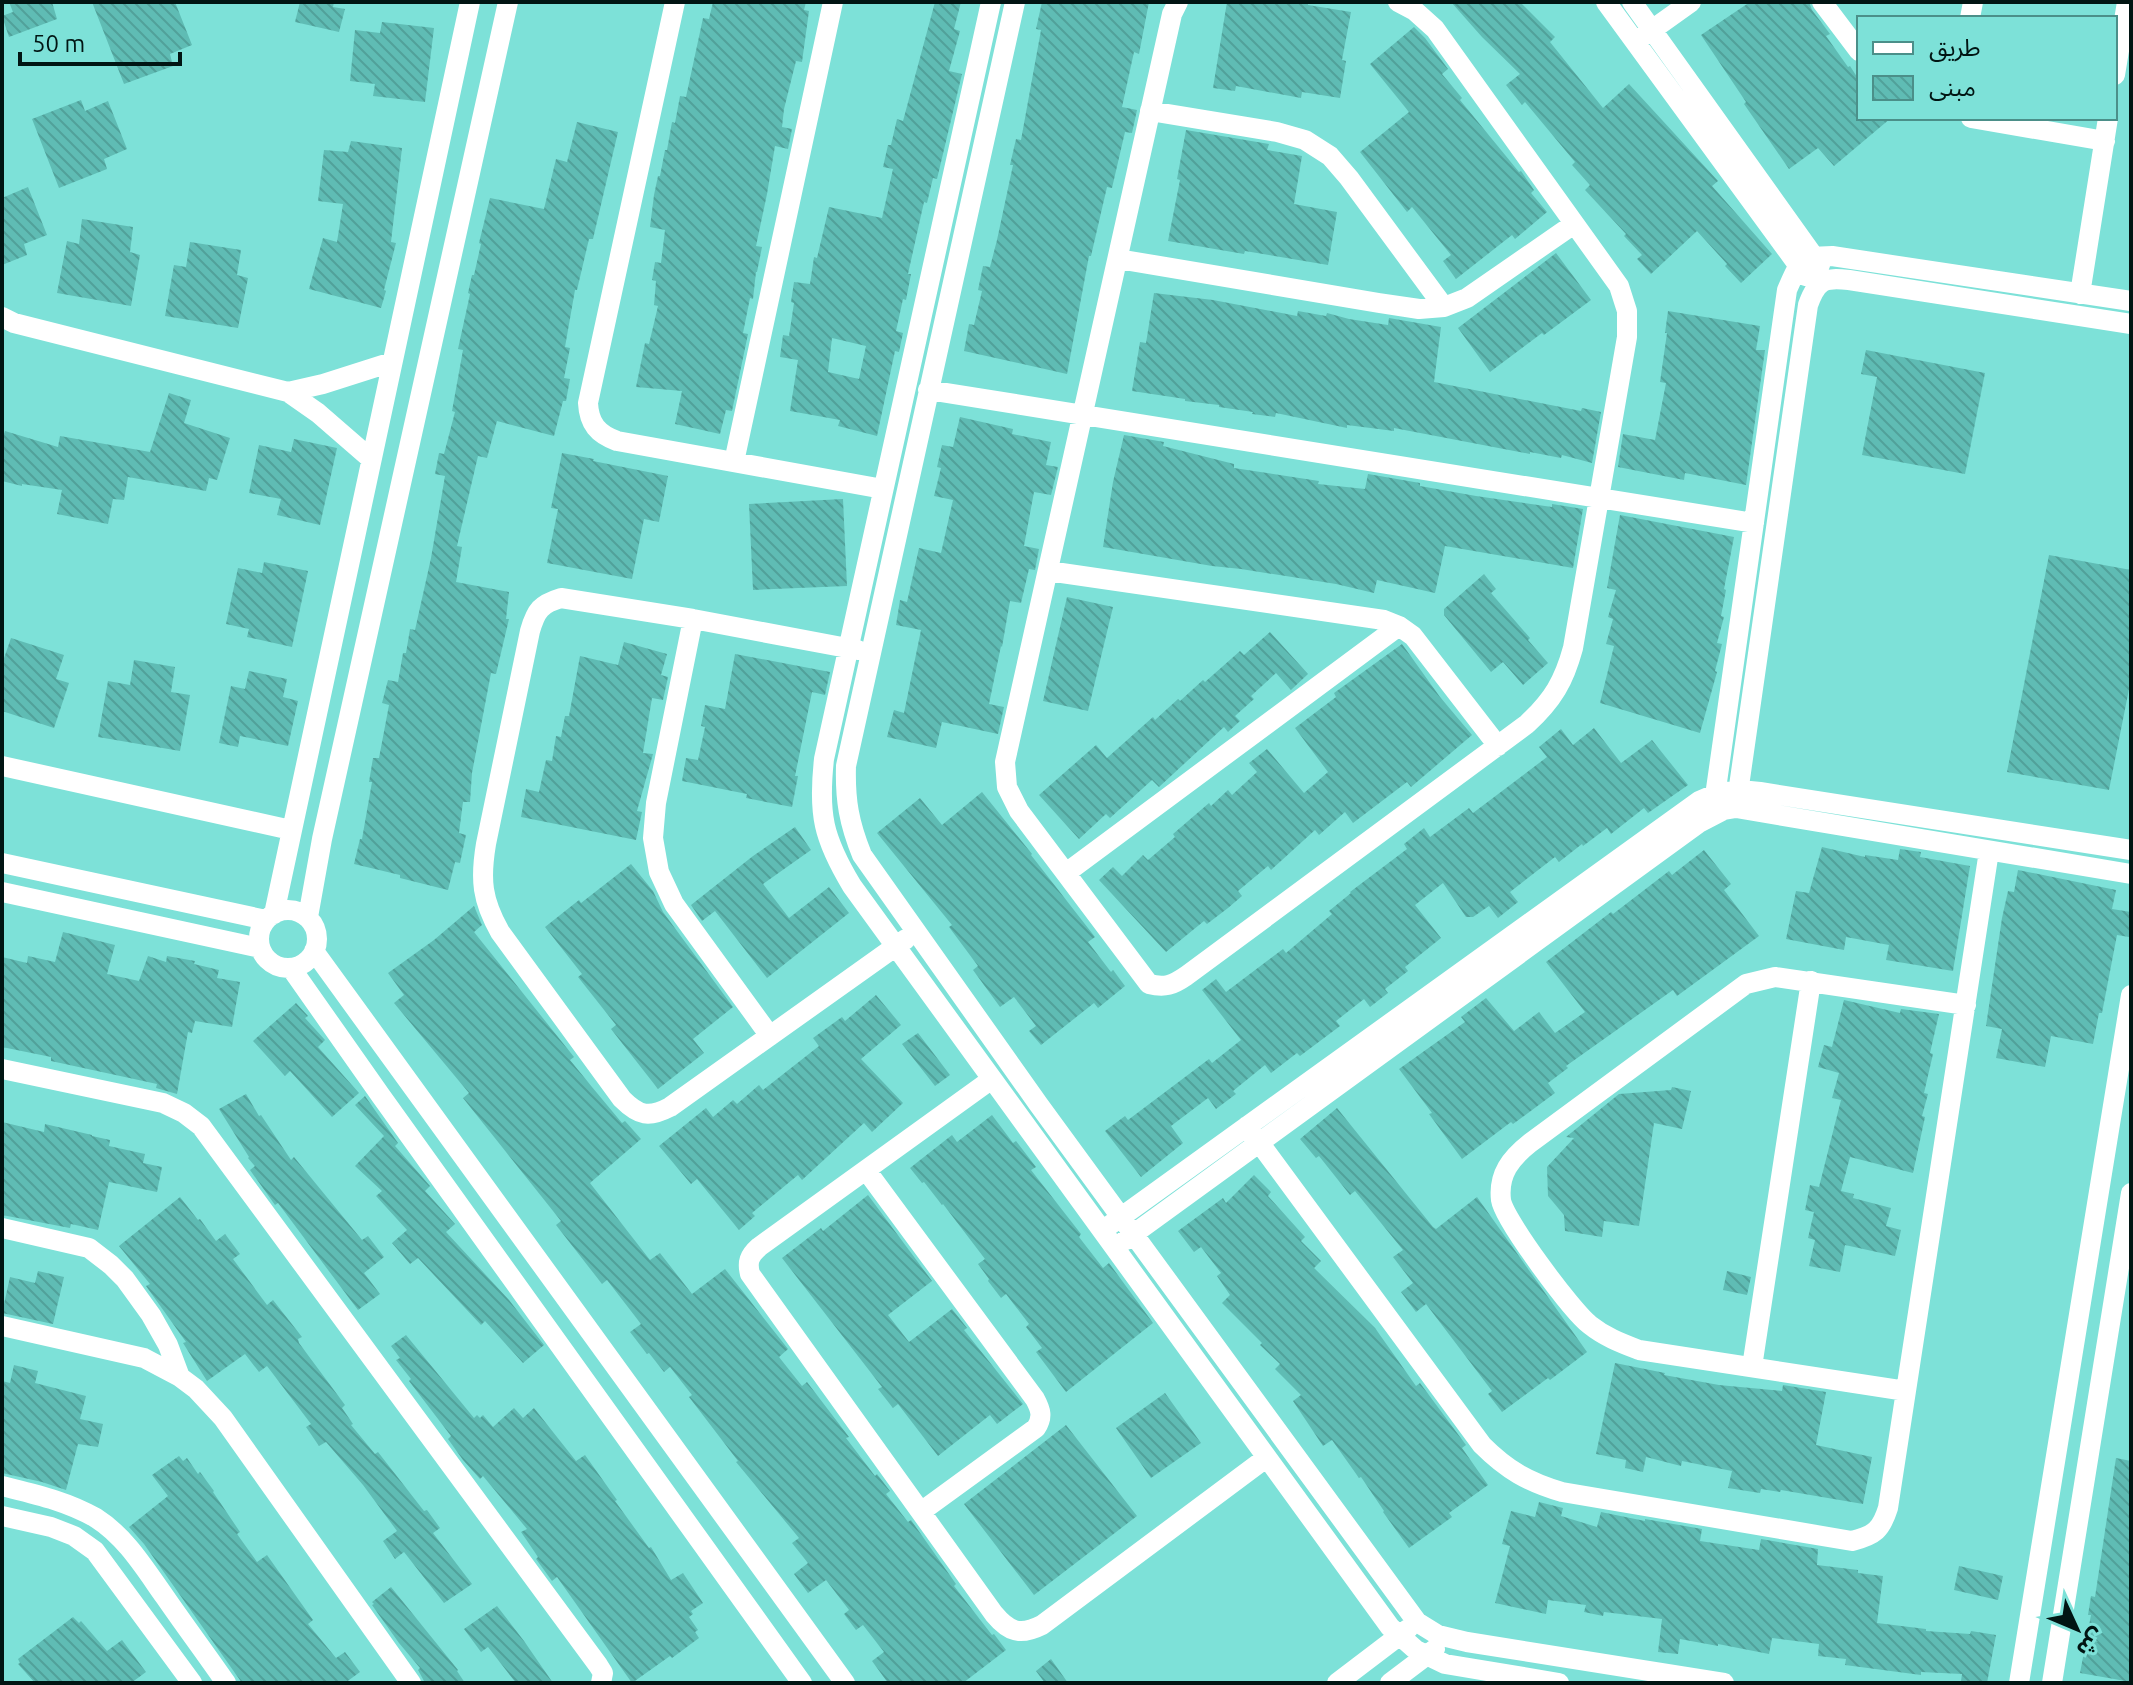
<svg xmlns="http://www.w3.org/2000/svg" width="2133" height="1685" font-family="Ubuntu,'Noto Sans Arabic',sans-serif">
<defs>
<pattern id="building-back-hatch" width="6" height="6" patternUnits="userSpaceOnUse" patternTransform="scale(2)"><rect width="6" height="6" fill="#5fbcb4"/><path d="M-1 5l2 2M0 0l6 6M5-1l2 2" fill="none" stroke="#51a19a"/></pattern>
</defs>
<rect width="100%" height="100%" fill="#7de1d8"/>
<!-- building -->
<path fill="url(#building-back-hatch)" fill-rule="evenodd" d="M9,2H52L57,19L9,37L2,16L13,12Z
M92,2H175L192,45L170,54L173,66L124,84Z
M300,2H334L333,7L345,9L339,32L295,22Z
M713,2H806L804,10L809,11L802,62L796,61L784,109L782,127L792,129L788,149L775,146L767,194L756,246L762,247L757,272H756L753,299L750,298L743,333L748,334L732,411L726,410L720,434L675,424L682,391L636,387L645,343L649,344L658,306L654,305L656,281L652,280L655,262L661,263L665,230L650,227L654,195L658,176H660L665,150H667L672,122L675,123L680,96L686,97L703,18L709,19Z
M935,2H961L954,29L960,31L949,71L962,74L937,179L933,178L927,203L924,202L908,274H911L906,300L903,299L896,331L903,333L899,352L895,351L877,436L838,426L840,420L790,411L798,360L780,357L783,335L789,336L794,303L791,302L794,282L810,284L814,257L817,258L829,207L882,218L893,169L883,167L888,145H891L897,119L903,121ZM832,338L866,346L859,379L828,372Z
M1042,2H1149L1139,54L1134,52L1122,107L1137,110L1132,133L1125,132L1112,188L1107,187L1091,256H1089L1067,374L964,351L969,324L974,325L982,291L978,290L983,266L990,267L997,240L1013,165H1010L1016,139L1021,140L1041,30L1036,29Z
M1227,2H1308V5L1351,12L1342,60L1346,61L1340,98L1302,92L1301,98L1236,86L1235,91L1213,88Z
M1451,2H1520L1555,37L1550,42L1603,108L1629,84L1718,181L1712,186L1772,254L1741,283L1725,266L1727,264L1697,231L1651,274L1637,259L1642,255L1624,236L1626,234L1585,190L1590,185L1572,165L1575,162L1525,102L1522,105L1506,85L1520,74L1482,37Z
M1750,2H1809L1812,10L1830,34L1826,36L1848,67L1850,66L1859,80V118H1891L1834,166L1818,148L1789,169L1744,104L1746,102L1701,35Z
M382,22L434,28L425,102L373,96L375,84L350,81L355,30L380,33Z
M1414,27L1425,38L1448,69L1442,74L1462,98L1460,100L1519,172L1521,171L1534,190L1531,193L1547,212L1515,239L1512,235L1456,279L1443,261L1451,255L1412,207L1407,212L1360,152L1409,112L1370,64Z
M81,100L85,111L108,101L127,149L104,159L107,169L59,188L32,119Z
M577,122L618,132L593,239H589L577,290H575L565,347L570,348L564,378L570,379L566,401H563L554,436L497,421L487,458L478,456L457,546L462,547L456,582L509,592L506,619H509L496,674L491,673L472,773L470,802H463L459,833L466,835L460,863L455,862L448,890L400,878V875L354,864L360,839H362L372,782H369L373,758H379L389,705L382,703L388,680L398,682L403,653H406L410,629L415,630L431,558L445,476L435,474L439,453L444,454L455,412L452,411L463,350L458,349L470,294L468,293L472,275H474L481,244L479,243L490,198L544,209L556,159L567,162Z
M1186,130L1269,144L1267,150L1302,156L1294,204L1337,212L1328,265L1245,251L1244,254L1168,241L1180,180L1177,179Z
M351,141L402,148L391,242L396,243L384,290L386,291L381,308L309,289L323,238L337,242L343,204L318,201L324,150L348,152Z
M28,187L47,235L24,244L27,255L2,265V198Z
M82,219L133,227L130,252L140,255L131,306L57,293L67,241L79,244Z
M190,242L241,250L237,275L248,278L238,328L165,316L174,265L186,267Z
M1556,253L1591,300L1544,335L1542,333L1490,372L1458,328Z
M1154,293L1213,300L1297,316L1298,311L1326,316L1327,313L1349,319L1388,325L1389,318L1441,327L1434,382L1581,411L1582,408L1601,412L1592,463L1562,455L1561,458L1530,452V454L1394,428V431L1347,425V428L1276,413L1275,417L1252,414L1253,412L1219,407V405L1185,401V399L1132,391L1140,342L1146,343Z
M1668,311L1760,326L1756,350H1765L1746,485L1685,473L1684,480L1618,467L1623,434L1655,440L1666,383L1660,382L1667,333H1665Z
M1866,350L1985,373L1965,474L1862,455L1877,377L1861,374Z
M169,393L191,400L184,423L230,438L217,480L209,478L206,491L128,477L124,500L113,499L108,524L57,514L62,490L22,484V486L2,481V440L5,431L58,447L60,436L150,452Z
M960,417L1013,429L1012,434L1051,442L1046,465L1058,467L1051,495L1034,492L1024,546L1039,549L1035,570L1029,569L1021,603L1010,601L1002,647L1001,646L989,704L1004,707L998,734L942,722L936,748L887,737L894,710L904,713L921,630L896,625L900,600L907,602L919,548L941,553L953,500L934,496L941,468L937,467L942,445L953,447Z
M1124,435L1164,442L1163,446L1234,464V468L1319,481L1318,484L1365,489L1368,474L1420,483V486L1476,496L1552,507V504L1583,509L1573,568L1445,546L1435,593L1377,580L1374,593L1336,584L1241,569L1212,566L1103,547L1113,482Z
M294,439L337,448L320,525L277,515L281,499L249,493L259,445L291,452Z
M562,453L594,459L593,461L668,476L659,522L644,519L632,579L547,563L558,509L551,508Z
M843,499L847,586L753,590L749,504Z
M1620,515L1734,537L1724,589L1726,590L1721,616L1724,617L1717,643L1722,644L1715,671L1717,672L1700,733L1600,703L1614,646L1606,644L1613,619L1608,617L1616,590L1607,588Z
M2049,555L2131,570V679L2109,790L2007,772Z
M264,562L308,571L292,647L247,637L249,629L226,624L238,568L262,573Z
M1484,574L1496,589L1491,593L1530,638L1528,640L1548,663L1523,685L1503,662L1491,672L1444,615V609Z
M1067,597L1113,607L1088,711L1043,701Z
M1270,632L1308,674L1291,690L1276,673L1251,696L1254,699L1235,716L1240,721L1228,732L1224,727L1159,787L1152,780L1110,818L1106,814L1079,839L1039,795L1096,745L1107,758L1153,717L1155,720L1178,699L1180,701L1203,680L1205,682L1240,651L1244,655Z
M11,638L64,655L56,679L69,683L54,728L2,711V664Z
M624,642L667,654L661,675L668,677L663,700L652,698L643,753L653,754L637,811L642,812L636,840L521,817L526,789L539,792L546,760L552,761L556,736L561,737L565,716H569L580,656L618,665Z
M1402,644L1440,697L1472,735L1411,787L1407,782L1353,823L1345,812L1319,835L1315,830L1271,870L1268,866L1238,891L1242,896L1228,908L1207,924L1204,921L1166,952L1099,880L1113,867L1122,876L1143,855L1148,860L1175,837L1173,834L1209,803L1211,806L1228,790L1232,795L1257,772L1249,763L1267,749L1304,793L1328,772L1295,728L1336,697L1334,693Z
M735,654L830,672L825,695L812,692L795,776H798L792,807L746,798L747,794L682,781L686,758L698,760L705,727L701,726L705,705L725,709Z
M134,660L175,667L171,692L190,695L180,751L98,737L108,681L130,685Z
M249,671L287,679L283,697L298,701L288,746L240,736L238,747L219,743L231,686L245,689Z
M1594,728L1621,763L1652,740L1688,785L1648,813L1644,808L1611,834L1607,828L1583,846L1582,844L1559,862L1555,857L1510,892L1518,902L1498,918L1489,906L1473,917H1466L1443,883L1415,905L1441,938L1405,967L1408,971L1385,989L1388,993L1370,1007L1364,999L1336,1021L1340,1026L1300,1056L1297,1053L1271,1073L1265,1065L1233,1091L1236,1094L1216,1109L1208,1098L1171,1126L1183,1143L1141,1177L1105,1131L1125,1116L1128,1120L1209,1059L1212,1063L1241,1040L1202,990L1216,979L1226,992L1283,949L1286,953L1332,914L1329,911L1351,893L1350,892L1407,849L1404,844L1424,828L1430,837L1469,808L1473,813L1547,757L1539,747L1561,729L1573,745Z
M982,792L1032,854L1031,855L1095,937L1088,942L1111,972L1113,970L1125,986L1098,1008L1094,1003L1041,1045L1029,1031L1036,1026L1014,997L1000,1007L973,970L978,966L949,927L952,925L877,833L920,798L942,825Z
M795,827L811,850L763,884L789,918L829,887L849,913L767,978L715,911L702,921L691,905L753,856Z
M1822,847L1865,857V855L1898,860L1900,849L1921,852L1920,857L1970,866L1953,971L1886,960L1889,945L1846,937L1844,950L1786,939L1796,891L1809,893Z
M1704,850L1731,884L1724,890L1759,936L1677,996L1673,990L1566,1066L1568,1068L1548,1083L1555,1093L1513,1124L1511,1122L1462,1159L1429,1114L1432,1113L1399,1069L1465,1022L1461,1017L1486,998L1514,1031L1539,1012L1555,1033L1585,1012L1546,962L1611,912L1613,914L1669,871L1672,875Z
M631,864L653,891L663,912L733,1007L693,1039L704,1053L658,1089L611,1029L616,1025L578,977L582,974L545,927L579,900L581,903Z
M2018,870L2116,890L2112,909L2131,912L2129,937L2117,935L2102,1013H2099L2093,1044L2051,1036L2045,1067L1996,1058L2002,1029L1986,1026L2002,918L2008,891L2014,892Z
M474,906L482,925L474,932L574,1057L570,1060L592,1087L622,1123L625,1121L641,1139L590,1183L650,1260L660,1253L692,1294L725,1269L788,1349L779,1357L802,1386L807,1382L849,1437L846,1438L875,1476L877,1474L890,1491L886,1494L908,1522L911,1520L956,1584L954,1586L992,1635L994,1634L1006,1650L963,1683H888L872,1661L884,1652L863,1625L856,1630L844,1614L849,1610L826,1580L808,1593L794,1574L808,1563L792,1543L799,1538L736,1462L738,1461L689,1397L692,1395L670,1367L664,1372L649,1353L647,1354L630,1332L641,1324L607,1280L602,1284L556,1225L561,1221L463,1098L469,1093L394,1003L404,995L388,973L434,940Z
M63,932L115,945L107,974L139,981L148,956L166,962L167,956L195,961L194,964L219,970L217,978L240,982L232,1027L195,1021L192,1033L188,1032L177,1094L156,1088L157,1084L51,1061V1057L2,1047V957L27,963L28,956L55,962Z
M876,995L901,1025L861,1059L903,1103L872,1132L864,1123L802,1180L798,1175L752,1213L755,1216L739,1230L697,1179L691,1184L659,1146L706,1108L713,1117L733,1100L737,1104L759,1085L763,1090L819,1046L813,1038L842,1017L845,1021Z
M1844,1000L1900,1013L1901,1009L1939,1014L1930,1053L1933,1054L1924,1093L1928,1094L1922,1116L1925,1117L1913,1173L1850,1157L1841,1191L1854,1194L1853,1198L1891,1208L1886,1226L1901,1230L1895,1256L1845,1245L1840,1272L1809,1266L1815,1240L1808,1238L1814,1212L1805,1210L1810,1185L1819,1187L1841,1100L1832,1098L1839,1073L1818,1067L1824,1045L1832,1047Z
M296,1003L308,1016L305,1018L325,1040L318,1047L359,1093L332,1117L290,1071L285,1076L253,1041Z
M918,1033L950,1075L935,1086L902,1044Z
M1672,1087L1691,1091L1682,1129L1654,1123L1639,1226L1604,1221L1602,1237L1565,1231L1564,1215L1548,1196L1547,1167L1574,1138L1566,1137L1619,1094L1671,1090Z
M246,1094L259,1116L261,1115L291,1160L294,1157L362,1240L368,1236L384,1257L364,1273L380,1294L358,1310L278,1203L275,1205L250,1170L255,1166L248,1158L249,1157L219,1109Z
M365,1096L398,1143L395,1146L430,1186L425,1191L455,1224L446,1232L509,1300L544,1345L523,1363L485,1321L481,1325L418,1258L410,1264L392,1243L407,1230L376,1196L382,1191L355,1166L384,1136L355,1105Z
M1337,1108L1433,1227L1436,1229L1477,1197L1587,1352L1550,1380L1548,1378L1502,1412L1488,1394L1492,1391L1426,1304L1416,1312L1401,1292L1413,1283L1393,1257L1403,1250L1355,1191L1350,1195L1319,1156L1316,1158L1300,1139Z
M992,1115L1013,1143L1016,1141L1036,1167L1031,1170L1081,1234L1079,1237L1103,1268L1109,1263L1153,1323L1066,1392L1036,1352L1042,1348L1026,1327L1029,1324L1006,1294L1001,1298L988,1281L989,1279L978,1264L985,1259L943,1204L942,1205L924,1182L922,1183L910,1168L952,1135L957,1142Z
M2,1122L44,1132L45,1124L92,1135V1136L110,1140L109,1146L145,1154L143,1163L162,1167L157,1192L109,1182L98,1230L71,1224L70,1228L2,1215Z
M1254,1175L1271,1192L1268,1196L1305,1237L1301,1241L1321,1261L1314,1268L1375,1328L1416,1386L1420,1383L1466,1445L1462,1448L1488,1485L1449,1513L1452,1517L1409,1548L1383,1512L1384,1511L1361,1477L1359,1478L1332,1440L1323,1446L1293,1401L1301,1395L1275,1369L1280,1364L1260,1345L1262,1343L1222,1303L1230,1295L1217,1276L1221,1273L1201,1247L1194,1252L1178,1231L1223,1198L1226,1203Z
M868,1195L932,1281L888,1315L909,1342L952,1309L967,1328L964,1330L1023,1404L997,1424L990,1415L938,1456L898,1404L893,1408L878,1389L882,1387L782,1258L821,1228L823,1231Z
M180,1197L198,1220L200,1219L216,1241L225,1234L240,1254L233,1259L267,1305L273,1300L302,1337L298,1339L299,1343L345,1405L342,1408L353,1424L351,1425L375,1454L378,1452L424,1511L427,1510L440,1528L433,1533L472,1584L444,1603L404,1552L395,1559L383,1541L397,1531L363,1485L326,1442L319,1446L306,1427L311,1424L267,1366L259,1372L245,1354L207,1381L183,1343L186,1342L146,1286L150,1284L119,1246Z
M38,1271L64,1277L53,1324L2,1313L10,1277L35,1283Z
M1727,1271L1751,1277L1747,1295L1723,1290Z
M406,1335L474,1418L477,1415L480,1418L483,1415L493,1427L514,1408L523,1418L534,1408L576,1461L585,1455L617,1500L615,1501L649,1548L651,1547L671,1580L683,1573L703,1603L691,1611L693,1614L689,1617L698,1630L695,1632L699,1638L672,1658L670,1656L632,1683L557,1577L552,1581L536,1559L538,1557L521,1532L527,1529L483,1476L480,1479L463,1460L448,1439L451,1436L409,1381L411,1379L396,1360L400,1358L391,1346Z
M1615,1363L1665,1373L1664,1375L1719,1385L1782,1391L1783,1385L1826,1392L1816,1445L1872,1457L1863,1504L1781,1490L1780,1492L1761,1489L1760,1493L1728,1488L1732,1471L1682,1461L1681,1466L1646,1457L1643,1472L1625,1468L1626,1460L1596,1454Z
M14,1365L38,1371L35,1383L86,1396L80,1419L103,1424L98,1447L78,1444L66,1490L42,1482L2,1473V1381L10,1383Z
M1165,1393L1201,1443L1151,1478L1116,1428Z
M1066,1425L1137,1516L1034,1595L964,1504Z
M179,1456L183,1461L187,1458L198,1474L200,1472L214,1491L213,1492L240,1532L237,1534L257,1562L267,1555L313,1620L308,1624L336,1658L345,1652L360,1672L345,1683H242L144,1544L129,1527L168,1496L152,1475Z
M2116,1458L2131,1461V1682L2080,1673L2091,1615H2088L2091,1596L2095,1597Z
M1539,1502L1563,1508L1561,1516L1597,1527L1601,1512L1645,1521V1519L1702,1529L1700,1541L1759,1550L1761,1539L1818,1549L1817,1565L1858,1570V1573L1883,1576L1877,1623L1926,1629V1631L1970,1634L1971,1631L1996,1635L1987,1683L1961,1681L1962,1674L1921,1672V1675L1845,1665L1846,1659L1818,1656L1819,1644L1772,1638L1769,1654L1718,1644V1646L1680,1639L1678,1654L1658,1652L1662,1619L1604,1612L1603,1616L1584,1612L1586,1605L1548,1600L1546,1614L1495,1603L1510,1546L1502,1544L1511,1511L1535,1517Z
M1959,1566L2003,1576L1998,1600L1954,1590Z
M391,1587L458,1670L457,1671L465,1683H425L424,1681L418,1670L420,1668L399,1643L372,1605L374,1604L372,1602Z
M497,1606L524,1641L553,1683H516L488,1647L481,1652L464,1629Z
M73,1617L79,1623L81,1621L107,1651L122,1640L146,1672L131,1683H35L18,1664L20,1663L18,1659Z
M1051,1659L1068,1683H1045L1036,1671Z"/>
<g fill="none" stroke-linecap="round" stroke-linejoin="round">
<!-- minor -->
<path stroke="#fff" stroke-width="20" d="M675,2L588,403C589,424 598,434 617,441L883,489
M991,2L824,759C818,814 823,838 852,886L1390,1627L1416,1650L1445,1664L1559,1683
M1015,2L846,766C845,800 849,823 862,855L1039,1105L1417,1622L1438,1635L1467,1642L1724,1683
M1178,2L1172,14L1005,762L1007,787L1019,811L1149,984C1165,988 1173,985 1186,976L1527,724C1553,700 1564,681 1573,648L1627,337V311L1619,286L1435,29L1415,11L1398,2
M1606,2L1806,276
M1632,2L1820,265
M1822,2L1859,51
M1970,18L1973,2
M1642,37L1691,2
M2115,75L2127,2
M1150,111L1277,132L1305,140L1330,156L1349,178L1444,307
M1971,118L2105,141
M1118,259L1379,303L1419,309L1444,307L1467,298L1574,224
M2080,294L2108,118
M2,317L14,323L288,392L318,413L371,459
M928,390L1754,523
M288,392L323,384L392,362
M734,462L833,2
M1048,571L1384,620L1399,626L1413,636L1498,746
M693,619L656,803L653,838L659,872L674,904L770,1036
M858,650L693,619L561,598C541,604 536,610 530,631L486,844C480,880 482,900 500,932L622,1099C639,1116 649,1118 670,1107L906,939
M2,766L291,830
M1737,800L1808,305C1817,280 1824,277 1849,280L2131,324
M1714,803L1787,290C1799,263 1800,256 1832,256L2131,301
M2,863L266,920
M1066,873L1399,626
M2,892L260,948
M259 939a29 29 0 1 1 58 0a29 29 0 1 1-58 0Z
M274,914L470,2
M308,917L322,839L508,2
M314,951L845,1683
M291,968L381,1096L802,1683
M2,1069L163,1103L184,1113L201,1126L598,1665L603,1673L601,1683
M992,1079L759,1247C749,1256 747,1262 750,1274L994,1614C1009,1632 1020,1636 1042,1625L1266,1458
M1247,1126L1482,1445C1507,1470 1528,1482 1562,1492L1852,1541C1875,1535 1881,1530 1888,1508L1989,851
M866,1170L1035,1399C1041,1410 1043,1417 1036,1428L922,1511
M1110,1225L1699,801C1720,791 1736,789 1760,792L2131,850
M2,1228L89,1248L111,1265L125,1279L151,1315L168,1345L180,1377
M1124,1241L1699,823L1724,810L1736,808L2131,874
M2,1326L144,1358L180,1377L196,1389L223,1418L411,1683
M1752,1367L1811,981
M1906,1391L1639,1350C1621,1343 1605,1337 1590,1325C1572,1311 1504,1220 1501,1200C1498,1174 1511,1158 1530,1143L1746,984L1775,977L1966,1005
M2,1486C34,1494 67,1501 96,1518C126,1537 145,1569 165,1597C185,1626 206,1654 226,1683
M2,1516L51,1527L74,1536L95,1551L192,1683
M1337,1683L1408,1629
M1390,1683L1435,1649
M2019,1683L2131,995
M2052,1683L2131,1193"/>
</g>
<!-- border -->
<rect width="2133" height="1685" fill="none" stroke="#011513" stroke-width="8"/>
<!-- legend -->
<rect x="1857" y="16" width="260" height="104" fill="#7de1d8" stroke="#4b8f89" stroke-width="2"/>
<rect x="1873" y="42" width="40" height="12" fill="#ffffff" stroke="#4b8f89" stroke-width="2"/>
<text x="1929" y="56" font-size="24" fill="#011513">طريق</text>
<rect x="1873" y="76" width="40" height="24" fill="url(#building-back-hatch)" stroke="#4b8f89" stroke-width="2"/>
<text x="1929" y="96" font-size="24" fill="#011513">مبنى</text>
<!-- north arrow -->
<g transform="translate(2077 1629) rotate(134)" stroke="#7de1d8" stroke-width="6" paint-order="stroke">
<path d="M0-6L14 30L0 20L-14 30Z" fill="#011513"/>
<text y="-12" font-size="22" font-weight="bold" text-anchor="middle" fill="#011513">ش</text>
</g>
<!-- scale -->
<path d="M20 52v12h160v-12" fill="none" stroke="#011513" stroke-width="4"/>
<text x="32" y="52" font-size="24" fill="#011513" stroke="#7de1d8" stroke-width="6" paint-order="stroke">50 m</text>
</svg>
